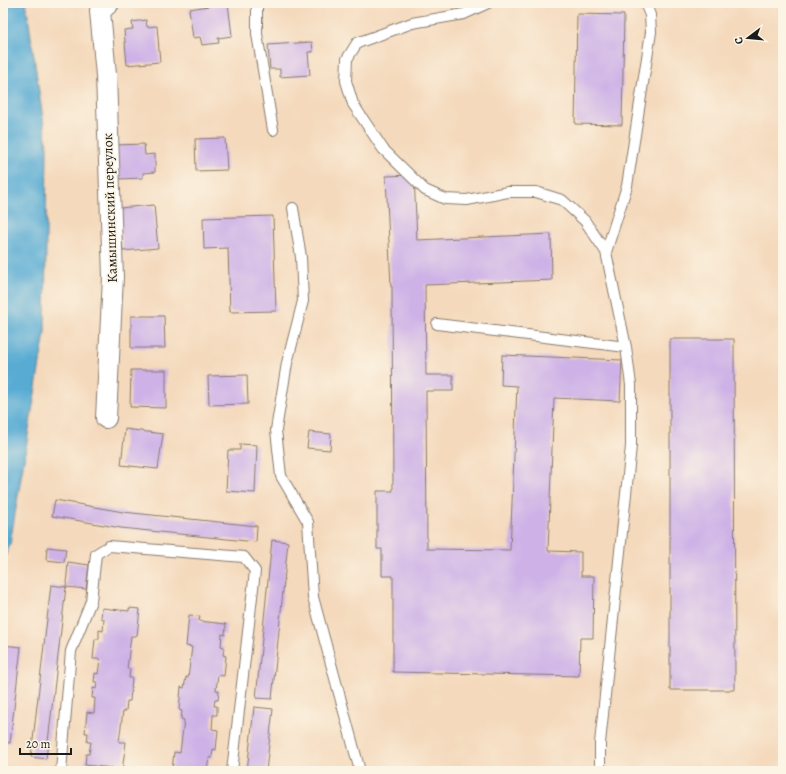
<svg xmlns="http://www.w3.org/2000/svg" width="786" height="774" font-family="Alegreya,serif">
<rect width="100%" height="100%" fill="#fcf5e5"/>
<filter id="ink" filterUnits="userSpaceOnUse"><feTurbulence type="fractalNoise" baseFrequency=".025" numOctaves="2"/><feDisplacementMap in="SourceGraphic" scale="8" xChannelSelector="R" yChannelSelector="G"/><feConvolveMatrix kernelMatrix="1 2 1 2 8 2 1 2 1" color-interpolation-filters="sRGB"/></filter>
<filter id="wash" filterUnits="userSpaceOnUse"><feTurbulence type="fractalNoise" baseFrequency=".012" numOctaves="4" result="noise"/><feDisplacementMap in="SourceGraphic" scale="16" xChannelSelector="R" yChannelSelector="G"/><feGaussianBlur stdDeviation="0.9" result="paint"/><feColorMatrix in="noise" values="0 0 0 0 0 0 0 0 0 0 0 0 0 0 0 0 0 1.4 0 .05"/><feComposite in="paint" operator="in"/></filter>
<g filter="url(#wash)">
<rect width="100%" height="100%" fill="#f4d9bc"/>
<!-- water -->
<path fill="#58acd4" stroke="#3a6478" d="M3,3H26L47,146L45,333L10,544L3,562Z"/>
<g id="blocks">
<!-- building -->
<path fill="#ceb2e7" d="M228,3L232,36L218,38L219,43L202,45L200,37L193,38L189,9Z
M577,14L624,15L622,125L575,124Z
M146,20L147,27L157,26L160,62L127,65L124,30L133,29L132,22Z
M312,42L313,52H308L310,75L280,77V69H270L268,45Z
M225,138L227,170L196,171L195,139Z
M144,144L145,155L155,154V172L143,173V178L118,179L116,145Z
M414,175L417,240L551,234L552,280L425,285L426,375H453V391H426L427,549L510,550L517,386L501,385L502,355L622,360L620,401L554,398L548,551L581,552V576H594L593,638H580L579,676L393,672V576H382V549H377V491H393L392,287H391L386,176Z
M154,205L158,248L123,251L119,208Z
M273,216L276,311L230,312L228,248L204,249L203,218Z
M131,316H164L165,348H131Z
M670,339H734L735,690H670Z
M131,370H166V408L130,407Z
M247,375L248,404L209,405L208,376Z
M125,429L163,434L158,469L121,465Z
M309,432L331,434L330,450L307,448Z
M240,444L257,445L255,493L226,491L228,450H240Z
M55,500L123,512L257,526L256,542L121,528L52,516Z
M272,540L288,542L272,699L256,698Z
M47,547L66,549L64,562L46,560Z
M68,562L89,565L86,589L66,587Z
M51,585L66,587L46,759L31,757Z
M102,608L129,611V608L140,609L137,636H131L127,669H130L129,678H132L130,701H127L126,711H123L119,742H126L122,771H112V768L85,765L86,754H89L91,742H87L88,733H85L87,712L94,713L95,698H92L93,688L96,689L97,682H94L95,673L98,674L100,659H93L95,639H99V630L103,631L104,619L101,618Z
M189,615L200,616L199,621L226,624L225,635L222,634L221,646L224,647L223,655L226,656L224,676L218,675L216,690L219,691L218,700H215L214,706H217V715H213L212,729L218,730L216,750L213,749L212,758H209L207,771H172L174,752L180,753L184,720L181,719L182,711L179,710L181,687L184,688L186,677L188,678L192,647L186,646Z
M3,645L21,647L10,743L3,742Z
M254,707L273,709L266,771H247Z"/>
</g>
</g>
<g filter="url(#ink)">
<use href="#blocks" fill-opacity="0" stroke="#887a6c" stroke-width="1"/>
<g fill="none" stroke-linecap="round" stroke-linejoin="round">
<defs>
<path id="lane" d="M257,3V34L273,130
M488,3L464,14L412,23L357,43L347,59L346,81L353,104L383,149L425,190L445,199L467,200L508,192H536L562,200L585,221L606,252L626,347
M293,208L301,257L303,301L287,363L276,430L281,476L308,522L313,597L360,771
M606,252L627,186L651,32L650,15L645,3
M437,324L626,347L631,385V446L600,743V771
M61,771L71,651L91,601L96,554L109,546L244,557L255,571L232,771"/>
<path id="street" d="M106,418L113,277L106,75L100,11L109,3"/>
</defs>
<!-- lane casing -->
<use href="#lane" stroke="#887a6c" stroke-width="12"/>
<!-- street casing -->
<use href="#street" stroke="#887a6c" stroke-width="22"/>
<!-- lane -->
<use href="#lane" stroke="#fff" stroke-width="10"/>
<!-- street -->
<use href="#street" stroke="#fff" stroke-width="20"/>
</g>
</g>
<g text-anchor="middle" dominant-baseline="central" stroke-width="3.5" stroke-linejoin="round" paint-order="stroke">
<!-- street labels -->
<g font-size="14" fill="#1c1c1c" stroke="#fcf5e5">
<text transform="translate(110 208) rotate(-92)">Камышинский переулок</text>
</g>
</g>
<!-- margin -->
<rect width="786" height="774" fill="none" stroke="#fcf5e5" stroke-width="16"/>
<!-- north arrow -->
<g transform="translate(748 38) rotate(254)" stroke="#fcf5e5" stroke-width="3" paint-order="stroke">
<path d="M0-3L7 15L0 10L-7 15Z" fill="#1c1c1c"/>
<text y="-6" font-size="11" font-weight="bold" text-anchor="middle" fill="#1c1c1c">С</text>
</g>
<!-- scale -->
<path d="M20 748v6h51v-6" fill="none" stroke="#1c1c1c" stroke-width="2"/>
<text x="26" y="748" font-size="12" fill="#1c1c1c" stroke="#fcf5e5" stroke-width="3" paint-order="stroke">20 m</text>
</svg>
